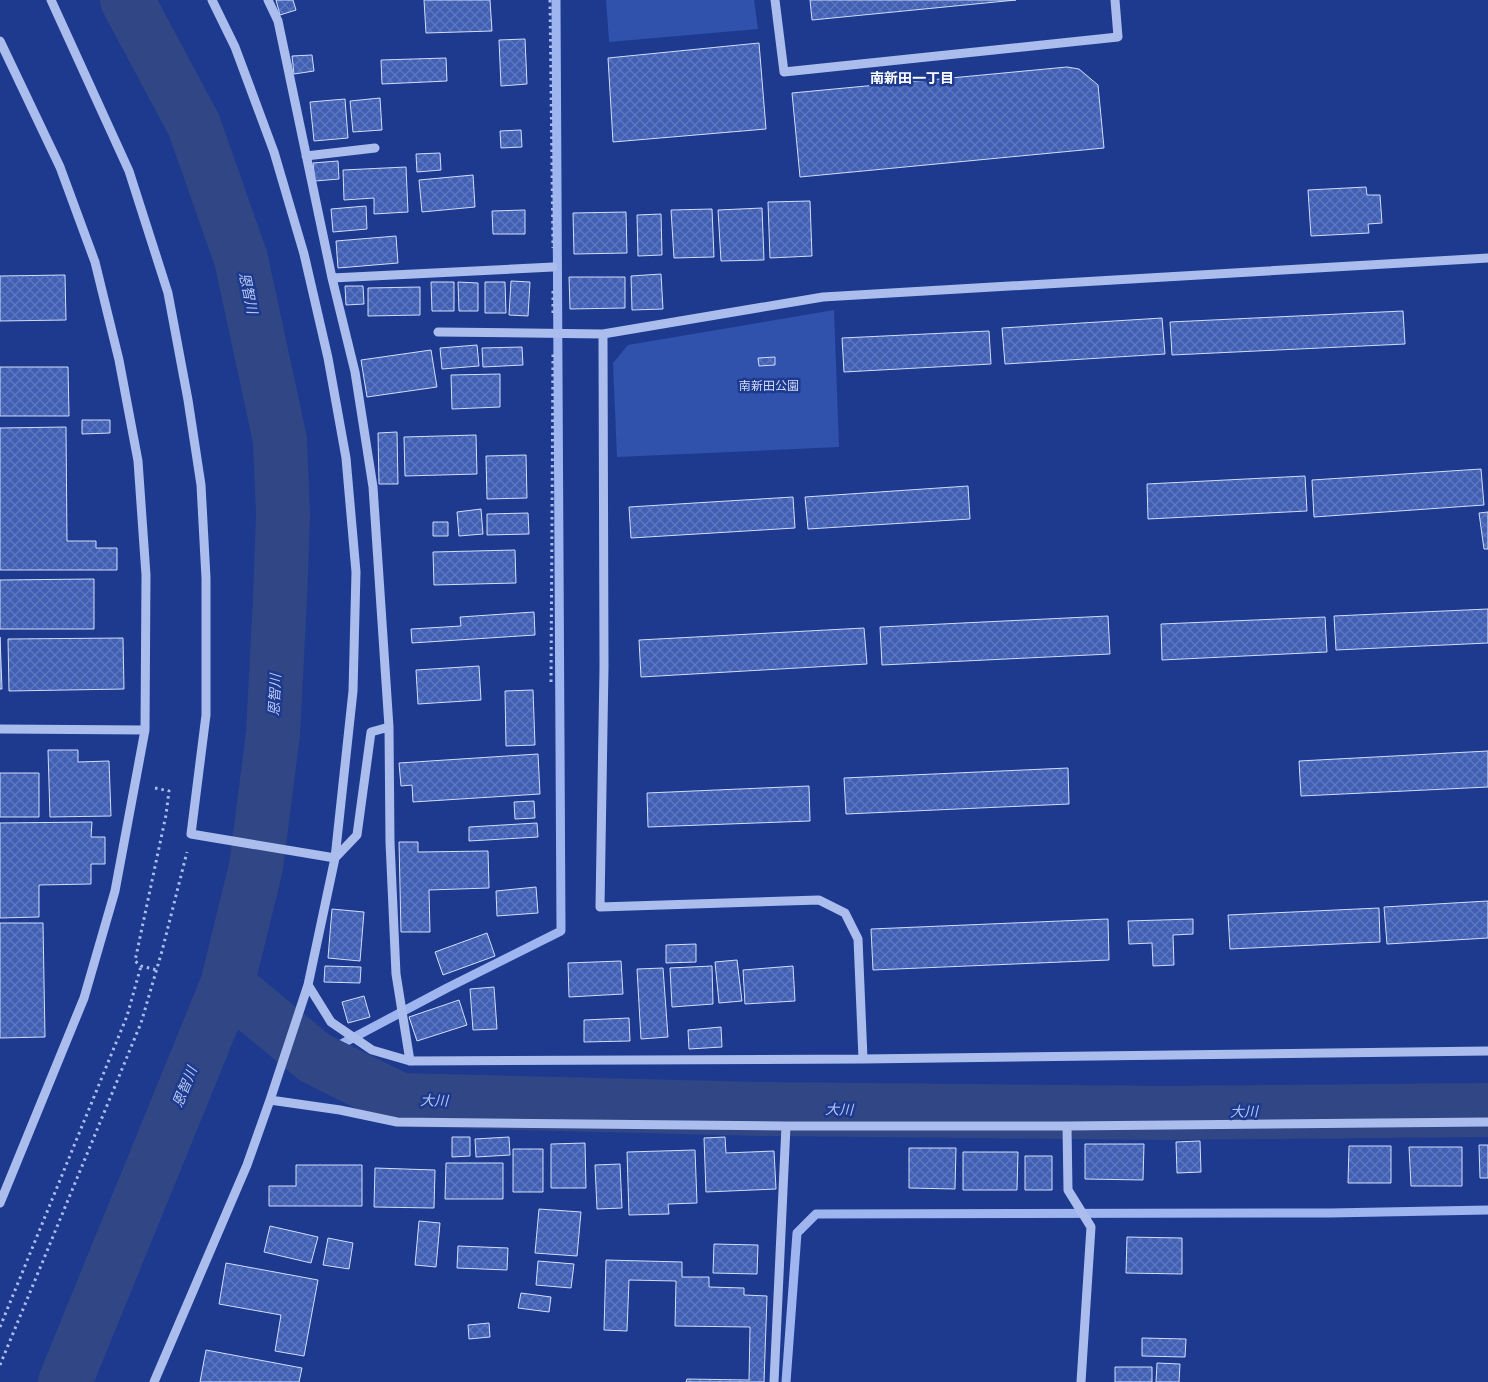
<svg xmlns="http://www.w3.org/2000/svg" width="1488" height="1382" font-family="Rubik,'Noto Sans JP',sans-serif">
<defs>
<pattern id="building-cross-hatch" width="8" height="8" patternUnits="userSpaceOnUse" patternTransform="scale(1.25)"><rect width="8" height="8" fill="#4160b4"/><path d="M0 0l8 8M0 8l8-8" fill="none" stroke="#5e78bf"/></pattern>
</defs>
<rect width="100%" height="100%" fill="#1d3a8e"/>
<!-- park -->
<path fill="#3052ac" d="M606,0H754L758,29L609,42Z
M834,310L839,447L617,457L613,363L628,345Z"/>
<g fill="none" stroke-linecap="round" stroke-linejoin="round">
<!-- stream -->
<path stroke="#9eb5ef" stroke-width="9" d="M315,1058L447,988L561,931L556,0
M786,1382L797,1233L816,1214L1330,1213L1488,1210"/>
<!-- river -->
<path stroke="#314684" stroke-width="54" d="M227,985L315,1058L400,1100L761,1109L1166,1113L1488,1110
M65,1382L227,985L256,867L273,734L280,599L283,514L280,440L241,259L194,125L127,0"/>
</g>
<!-- building -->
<path fill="url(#building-cross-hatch)" stroke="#d1dcf9" d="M276,0H293L296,10L280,15Z
M424,0H490L492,31L426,33Z
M810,0H1016L812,20Z
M525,39L527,84L501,86L499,40Z
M759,43L766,129L613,142L608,58Z
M312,55L314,71L294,74L292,56Z
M446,58L447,81L382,84L381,60Z
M1067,67L1079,69L1098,85L1104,148L800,177L792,93Z
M380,98L382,130L353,132L350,101Z
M345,99L348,138L314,141L310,102Z
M521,130L522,147L501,148L500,131Z
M440,153L441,170L417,172L416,154Z
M338,161L339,179L315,181L313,163Z
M406,167L408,212L374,214V198L344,200L343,170Z
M473,175L475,207L422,212L419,180Z
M1366,187L1367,195H1380L1382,223L1368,224L1369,233L1311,236L1308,190Z
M810,201L812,256L770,258L768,202Z
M366,206L367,229L333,232L331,209Z
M762,208L764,260L721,261L718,210Z
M712,209L714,257L674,258L671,210Z
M525,210V234H493L492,211Z
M626,212L627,253L574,254L573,213Z
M661,214L662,255L638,256L637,215Z
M396,236L398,263L338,268L336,241Z
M661,274L663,309L632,310L631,276Z
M65,275L66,320L0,321V276Z
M569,277H625V308L570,309Z
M511,281L530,282L528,316L509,315Z
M431,282H454V311H432Z
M458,282L478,283V311H459Z
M485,282H505L506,313H485Z
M345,286H363L364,304L346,305Z
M420,287V315L368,316V288Z
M1403,311L1405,344L1172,355L1170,322Z
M1162,318L1165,354L1005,364L1002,328Z
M989,331L991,364L844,372L842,338Z
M477,345L479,366L442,369L440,348Z
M522,347L523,365L483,367L482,348Z
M431,350L437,387L367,397L361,360Z
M775,357V365L759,366L758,358Z
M0,367H68L69,416H0Z
M500,374V407L452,409L451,375Z
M82,420H110V433L82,434Z
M66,427L67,541H96V548H117V570H0V428Z
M397,432L398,484H379L378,433Z
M476,435L477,474L405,476L404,437Z
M526,455L527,498L487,499L486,456Z
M1481,469L1484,505L1314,517L1312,480Z
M1305,476L1307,511L1148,519L1147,484Z
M968,486L970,519L808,529L805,497Z
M793,497L795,528L631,538L629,507Z
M481,509L483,534L459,536L457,512Z
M1488,512V549H1484L1479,513Z
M528,513L529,534L487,535V514Z
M433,522H448V536H433Z
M515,550L516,583L434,585L433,552Z
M94,579V629H0V580Z
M1488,609V643L1336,650L1334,616Z
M534,612L535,635L412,643L411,629L461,626L460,617Z
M1108,616L1110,654L882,665L880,627Z
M1325,617L1327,652L1162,660L1161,624Z
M864,628L867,664L641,677L639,640Z
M0,637L2,689H0Z
M123,638L124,689L9,691L8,639Z
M479,666L481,700L418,704L416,670Z
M533,690L535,745L506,746L505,691Z
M48,750H78V762L109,761L111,816L50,817Z
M1488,751V787L1301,796L1299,761Z
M538,754L540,794L413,802L412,785L401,786L399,763Z
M1068,768L1069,804L846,814L844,778Z
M0,773H39V817H0Z
M809,786L810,821L648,827L647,793Z
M534,801L535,818L515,819L514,802Z
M92,822L91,837H105V864H91V884L39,885V917L0,918V823Z
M537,823L538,837L469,841V827Z
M399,842H418V852L488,851L489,888L429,890L430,932H401Z
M536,887L538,913L497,916L496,891Z
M1488,901V938L1387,944L1384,907Z
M1379,908L1380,942L1230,949L1228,915Z
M332,909L364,912L360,961L328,958Z
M1108,919L1109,960L873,970L871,929Z
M1193,919V934L1173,935L1174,965L1153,966L1152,943L1129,944L1128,921Z
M0,923H43L45,1037L0,1038Z
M487,933L495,956L443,975L435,952Z
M696,944V962L666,963V945Z
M737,960L742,1001L719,1003L715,962Z
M621,961L623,994L569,997L568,963Z
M325,966L361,967L360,983L324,982Z
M712,966L713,1004L672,1007L670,968Z
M793,966L795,1001L745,1004L743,970Z
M663,968L668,1037L641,1039L637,969Z
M494,987L497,1029L473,1030L470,989Z
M364,996L370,1017L348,1023L342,1002Z
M459,1000L467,1025L417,1041L409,1017Z
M629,1018L630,1041L584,1042V1020Z
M721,1027L722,1047L689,1049L688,1030Z
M452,1137H470V1156L452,1157Z
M509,1137L510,1155L476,1157L475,1139Z
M725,1137L726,1153L774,1151L776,1189L706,1192L704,1138Z
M1200,1141L1201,1172L1177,1173L1176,1142Z
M585,1143L586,1188H551V1144Z
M1085,1144H1144L1143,1180L1085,1179Z
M1479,1145H1488V1178H1480Z
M1349,1146H1391V1183H1348Z
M1409,1147H1462V1186H1411Z
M909,1148H956L955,1189L909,1188Z
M513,1149H543V1192H513Z
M695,1150L697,1203L668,1204L669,1214L629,1215L627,1152Z
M963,1152H1018L1017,1190H963Z
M1025,1156H1052V1190H1025Z
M446,1163H503V1199H445Z
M620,1164L622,1208L597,1209L595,1165Z
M296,1165H362V1206H269V1186H296Z
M375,1168L435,1170L434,1208L374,1207Z
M539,1209L581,1212L577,1256L535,1253Z
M419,1221L440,1223L436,1267L415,1265Z
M270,1226L318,1237L311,1263L264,1252Z
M1127,1237L1182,1238V1274L1126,1273Z
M328,1238L353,1243L349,1269L323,1265Z
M714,1244L758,1245L757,1274L713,1273Z
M458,1246L508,1248L507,1270L457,1268Z
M606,1260L682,1262V1277H709V1287L744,1288V1295L767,1296L764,1382H686L687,1379L749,1380L750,1327L675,1326L676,1281L629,1280L627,1331L604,1330Z
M538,1261L574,1264L571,1288L536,1285Z
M226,1263L318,1280L304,1356L275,1351L281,1315L219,1304Z
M521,1293L551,1297L549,1312L518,1308Z
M489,1323L490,1337L469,1339L468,1325Z
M1142,1338L1186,1339L1185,1357L1142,1356Z
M206,1350L302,1368L299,1382H200Z
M1157,1363L1180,1364L1179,1382H1156Z
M1115,1367H1152V1382H1115Z"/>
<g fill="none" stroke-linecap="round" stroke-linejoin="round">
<!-- path -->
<path stroke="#abbded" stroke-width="3" stroke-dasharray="2.5 4" stroke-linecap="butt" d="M550,0L553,248
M553,313V287
M551,682L553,352
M155,788L169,791L166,815L135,961L141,966L157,970
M0,1327L127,1016L141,966
M0,1365L141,1023L162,951L187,852"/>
<!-- minor -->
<path stroke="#abbded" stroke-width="9" d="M51,0L129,171L168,293L188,400L201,485L206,578V715L191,834L335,858L353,691L356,572L346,458L328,358L304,254L274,152L235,47L212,0
M775,0L784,72L1118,37L1115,0
M0,41L60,167L95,262L119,360L138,461L146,575L145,730L115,891L84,998L0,1203
M306,156L375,148
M332,278L553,267
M438,332L603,334
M389,727L390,842L396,974L410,1061
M0,729L145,730
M308,985L331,1022L372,1050L410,1061L863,1059L1488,1051
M863,1059L858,939L845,913L819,900L600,907L604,667L603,334L823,297L1488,258
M270,1100L340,1110L397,1122L786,1126H1067L1488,1122
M1067,1126L1068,1190L1091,1227L1081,1382
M154,1382L247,1165L270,1100L308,985L335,858L357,835L371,732L389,727L373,487L355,372L332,278L278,21L268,0
M774,1382L786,1126"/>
</g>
<g text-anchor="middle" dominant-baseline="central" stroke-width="5" stroke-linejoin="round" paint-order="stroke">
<!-- park labels -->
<g font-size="12" fill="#d1dcf9" stroke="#1d3a8e">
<text x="769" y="386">南新田公園</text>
</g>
<!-- neighbourhood labels -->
<g font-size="14" font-weight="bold" fill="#fff" stroke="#1d3a8e">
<text x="912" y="78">南新田一丁目</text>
</g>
<!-- water labels -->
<g font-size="14" font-style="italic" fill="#b7c8f4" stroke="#1d3a8e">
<text transform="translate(248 293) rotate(78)">恩智川</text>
<text transform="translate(275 695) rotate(-87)">恩智川</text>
<text transform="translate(185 1087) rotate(-68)">恩智川</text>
<text transform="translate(434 1101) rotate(1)">大川</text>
<text transform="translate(839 1110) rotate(1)">大川</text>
<text transform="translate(1244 1112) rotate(-1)">大川</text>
</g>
</g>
</svg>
